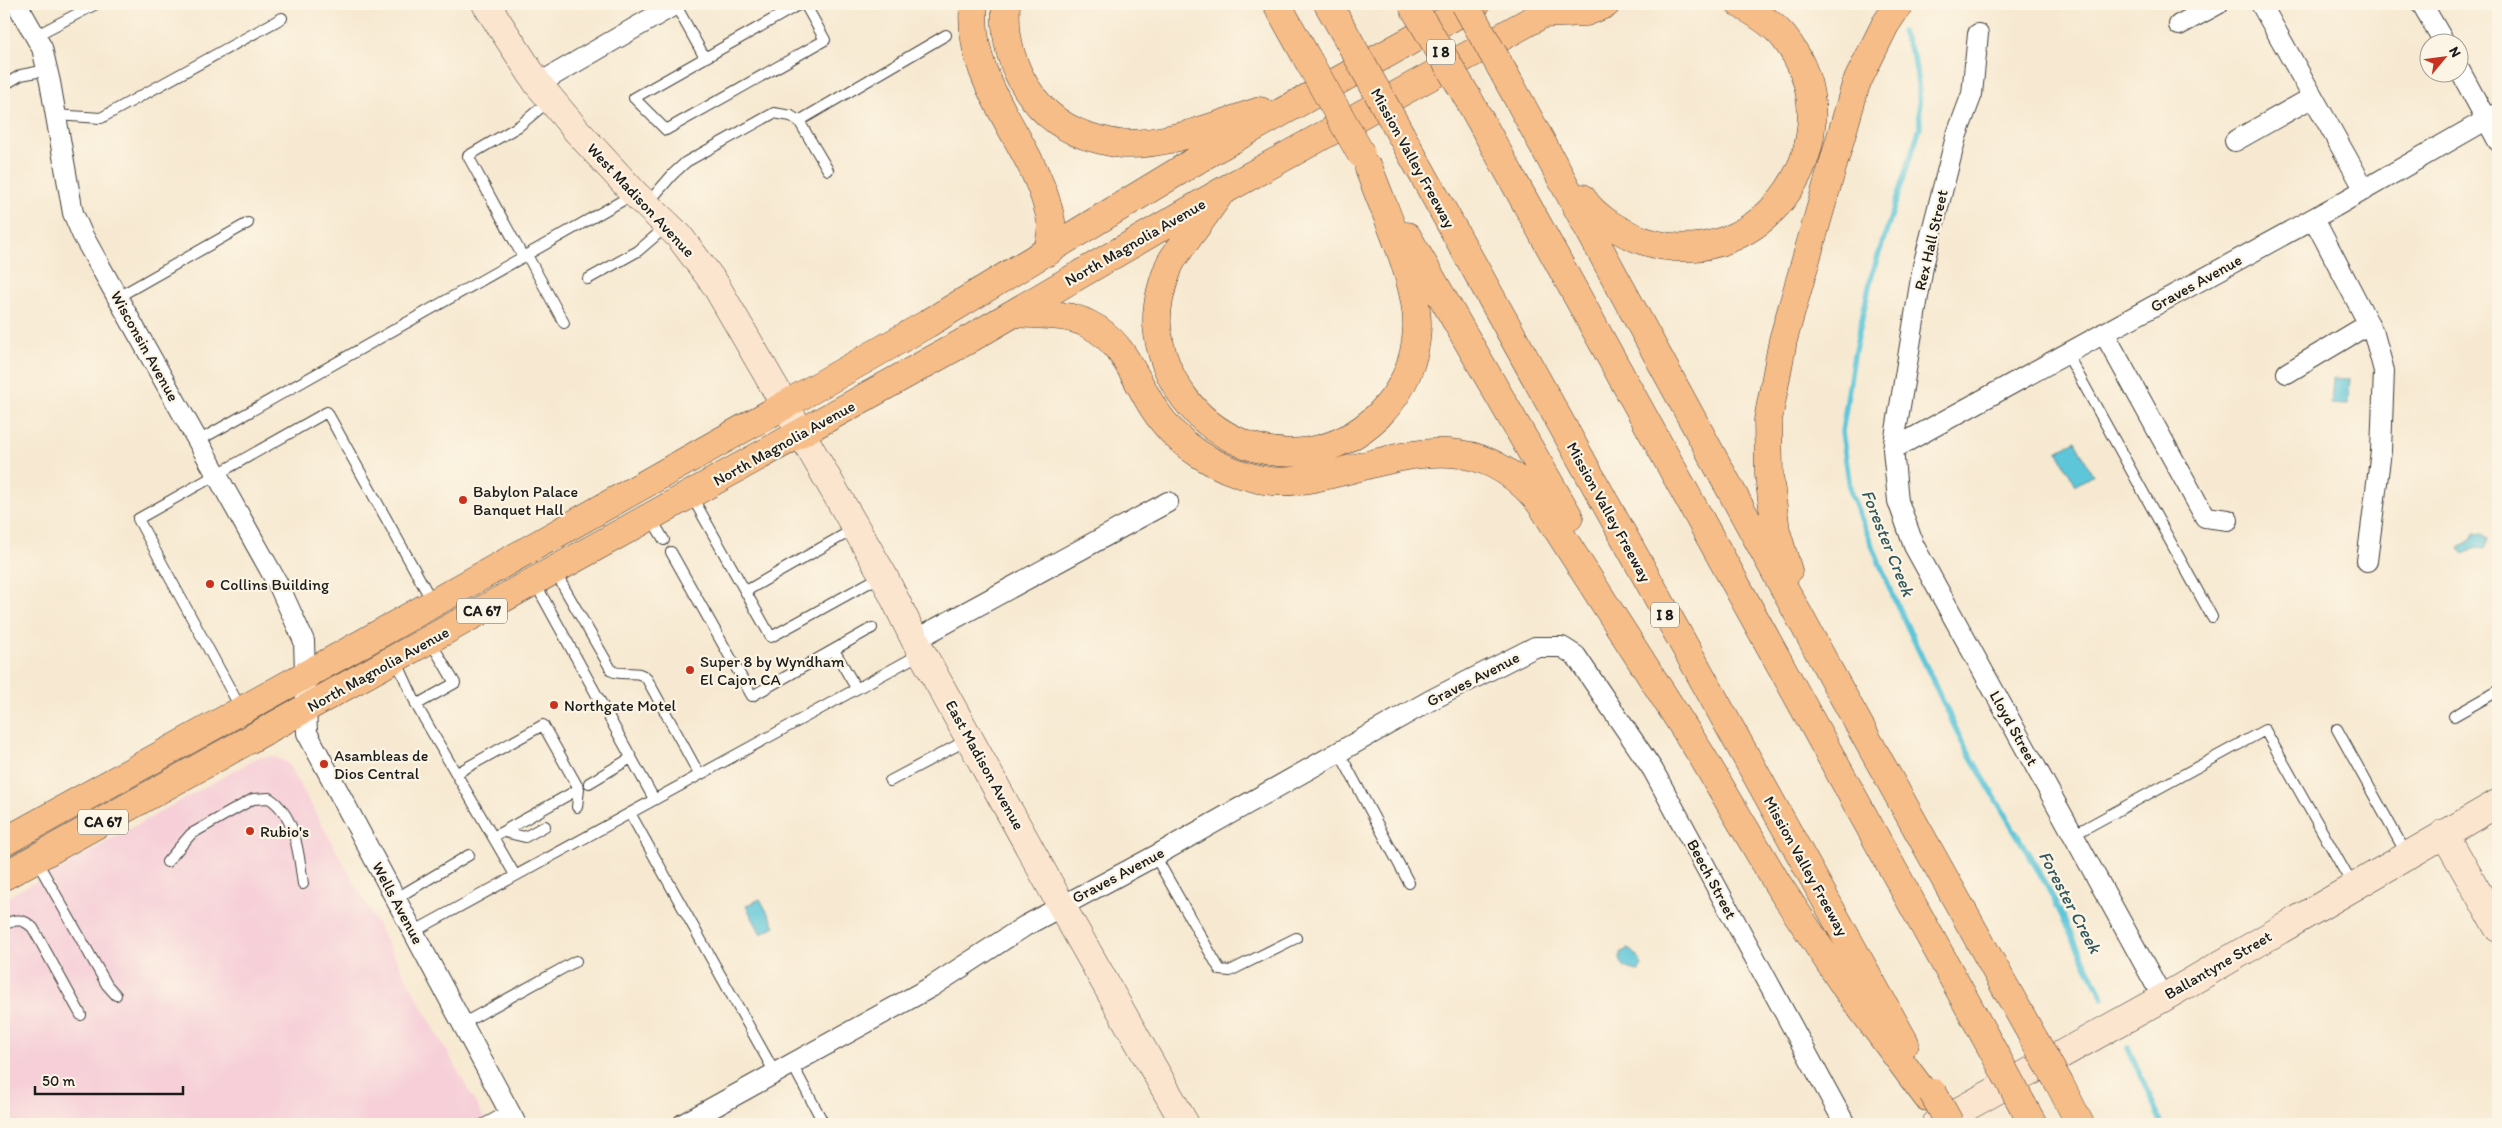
<svg xmlns="http://www.w3.org/2000/svg" width="2502" height="1128" font-family="Itim,sans-serif">
<rect width="100%" height="100%" fill="#fcf5e5"/>
<filter id="ink" filterUnits="userSpaceOnUse"><feTurbulence type="fractalNoise" baseFrequency=".02" numOctaves="2"/><feDisplacementMap in="SourceGraphic" scale="10" xChannelSelector="R" yChannelSelector="G"/><feConvolveMatrix kernelMatrix="1 2 1 2 8 2 1 2 1" color-interpolation-filters="sRGB"/></filter>
<filter id="wash" filterUnits="userSpaceOnUse"><feTurbulence type="fractalNoise" baseFrequency=".0096" numOctaves="4" result="noise"/><feDisplacementMap in="SourceGraphic" scale="20" xChannelSelector="R" yChannelSelector="G"/><feGaussianBlur stdDeviation="1.12" result="paint"/><feColorMatrix in="noise" values="0 0 0 0 0 0 0 0 0 0 0 0 0 0 0 0 0 1.4 0 .05"/><feComposite in="paint" operator="in"/></filter>
<g filter="url(#wash)">
<rect width="100%" height="100%" fill="#f7e9d1"/>
<!-- built -->
<path fill="#f6cfd8" d="M272,756L288,763L487,1124H4V899L259,757Z"/>
<!-- water -->
<path fill="#5dc6d9" stroke="#3c717a" d="M2333,378L2350,379L2348,405L2331,404Z
M2075,441L2093,475L2076,485L2057,451Z
M2474,533L2483,534L2488,538L2484,549L2476,548L2463,554L2459,547L2471,540Z
M760,899L775,926L761,934L746,906Z
M1628,949L1638,956L1642,966L1639,971C1627,970 1617,965 1621,952Z"/>
<g fill="none" stroke-linecap="round" stroke-linejoin="round">
<!-- stream -->
<path stroke="#5dc6d9" stroke-width="5.5" d="M1902,32L1914,57L1919,91L1920,127L1871,278L1854,355L1842,432L1851,494L1893,596L1962,742L2045,882L2103,998
M2128,1048L2162,1124"/>
</g>
</g>
<g filter="url(#ink)">
<g fill="none" stroke-linecap="round" stroke-linejoin="round">
<defs>
<path id="lane" d="M675,4L705,58
M800,4L634,98L666,130L825,40L805,4
M35,36L96,4
M4,85L21,75L47,70
M55,115L101,118L282,18
M799,121L946,35
M647,204L673,174L686,162L774,113L791,116L799,121L828,170
M527,255L564,323
M523,257L468,156L519,126L550,100
M588,279L638,251L667,226
M118,297L248,223
M2067,354L2212,617
M198,441L634,194
M691,495L771,637L883,575
M651,518L664,540
M671,552L752,696L872,628
M555,572L612,671C624,677 637,668 647,679L699,774
M535,583L654,799
M746,591L854,529
M834,650L856,688
M396,660L418,708L515,875
M416,705L455,683L430,641
M241,709L138,519L327,412L433,603
M2454,716L2498,691
M2337,729L2407,855
M1339,752L1409,883
M457,773L543,725L579,789L577,807
M890,781L969,739
M589,783L631,758
M630,813L775,1073
M504,832L525,837L545,826
M2073,835L2265,730L2353,886
M493,837L579,789
M1155,856L1220,970L1230,971L1296,938
M35,858L107,985L116,995
M167,862L191,834L253,799L269,798C296,815 299,856 303,884
M395,899L469,855
M4,925C16,918 24,919 33,928L81,1015
M413,932L922,653
M462,1024L576,961
M792,1064L824,1124
M484,1124L508,1111"/>
<path id="street" d="M17,4L42,48L50,82L73,213L82,234L279,586L304,641L307,733L516,1124
M2261,4L2365,190
M2422,4L2444,42
M2179,25L2218,4
M1978,34L1972,94L1956,137L1923,266L1893,449L1898,501L1914,546L2163,998
M2460,71L2498,141
M538,84L676,4
M2235,141L2313,97
M2314,219L2374,334L2384,371L2381,451L2367,561
M2104,333L2205,517L2228,520
M2287,373L2369,324
M1893,449L2336,206L2498,113
M915,640L1168,502
M683,1124L931,987L1025,926L1155,856L1431,700L1535,647H1562L1576,656L1653,770L1845,1124"/>
<path id="secondary" d="M486,4L538,84L577,131L635,194L679,236L715,284L883,575L915,640L1061,905L1185,1124
M2444,833L2498,928
M1936,1124L2163,998L2498,803"/>
<path id="primary" d="M4,842L338,657L785,405
M4,876L966,341"/>
<path id="highway" d="M974,4C965,87 1037,144 1051,221C1053,230 1049,243 1048,252
M1006,4C1002,65 1035,124 1097,139C1106,141 1115,144 1123,144C1170,145 1216,125 1260,111
M1277,4L1308,60
M1328,4L1348,39
M1542,14L1586,12L1606,4
M1505,75L1833,678L2034,1039
M1469,100L1997,1058
M1401,135L1905,1043
M1221,192C1211,206 1201,221 1190,235C1183,246 1174,254 1169,266C1162,284 1156,306 1157,325C1167,437 1296,496 1379,415C1403,391 1416,360 1417,327C1418,281 1385,213 1369,169
M1582,198C1595,218 1621,233 1644,241C1765,280 1862,134 1783,36C1772,23 1754,12 1740,4
M1407,236L1569,517
M1014,313C1038,315 1067,313 1088,324C1124,341 1134,378 1154,409C1178,446 1216,469 1258,479C1286,485 1313,479 1340,472C1414,453 1477,431 1536,498C1544,507 1550,519 1557,529L1702,756L1777,883L1846,988L1927,1097
M966,341L1221,192L1561,4
M785,405L927,324L1210,152L1476,4
M1788,571L1776,531L1769,475L1768,420L1783,340L1856,84L1885,25L1899,4
M2060,1085L2080,1124
M2023,1106L2033,1124"/>
</defs>
<!-- lane casing -->
<use href="#lane" stroke="#3d3b37" stroke-width="12"/>
<!-- street casing -->
<use href="#street" stroke="#3d3b37" stroke-width="22"/>
<!-- secondary casing -->
<use href="#secondary" stroke="#3d3b37" stroke-width="29"/>
<!-- primary casing -->
<use href="#primary" stroke="#3d3b37" stroke-width="29"/>
<!-- highway casing -->
<use href="#highway" stroke="#3d3b37" stroke-width="29"/>
<!-- lane -->
<use href="#lane" stroke="#fff" stroke-width="10"/>
<!-- street -->
<use href="#street" stroke="#fff" stroke-width="20"/>
<!-- secondary -->
<use href="#secondary" stroke="#fce5cf" stroke-width="28"/>
<!-- primary -->
<use href="#primary" stroke="#f7bd88" stroke-width="28"/>
<!-- highway -->
<use href="#highway" stroke="#f7bd88" stroke-width="28"/>
<defs>
<path id="highway-bridge" d="M1412,4L1469,100
M1465,4L1505,75
M1348,39L1401,135
M1308,60L1361,154
M2034,1039L2060,1085
M1997,1058L2023,1106
M1933,1093L1950,1124"/>
</defs>
<!-- highway-bridge casing -->
<use href="#highway-bridge" stroke="#3d3b37" stroke-width="29" stroke-linecap="butt"/>
<!-- highway-bridge -->
<use href="#highway-bridge" stroke="#f7bd88" stroke-width="28"/>
</g>
</g>
<!-- markers -->
<g fill="#c8321e" stroke="#fcf5e5" stroke-width="2">
<circle cx="463" cy="500" r="5"/>
<circle cx="210" cy="584" r="5"/>
<circle cx="690" cy="670" r="5"/>
<circle cx="554" cy="705" r="5"/>
<circle cx="324" cy="764" r="5"/>
<circle cx="250" cy="831" r="5"/>
</g>
<g text-anchor="middle" dominant-baseline="central" stroke-width="4.5" stroke-linejoin="round" paint-order="stroke">
<!-- shield labels -->
<g fill="#fcf5e5" stroke="#5f5d58" stroke-width="1">
<rect x="1427" y="39.5" width="28" height="25" rx="4"/>
<rect x="457" y="598.5" width="50" height="25" rx="4"/>
<rect x="1651" y="602.5" width="28" height="25" rx="4"/>
<rect x="78" y="809.5" width="50" height="25" rx="4"/>
</g>
<g font-size="15" font-weight="bold" fill="#1c1c1c">
<text x="1441" y="52">I 8</text>
<text x="482" y="611">CA 67</text>
<text x="1665" y="615">I 8</text>
<text x="103" y="822">CA 67</text>
</g>
<!-- street labels -->
<g font-size="16" fill="#1c1c1c" stroke="#fcf5e5">
<text transform="translate(1413 158) rotate(61)">Mission Valley Freeway</text>
<text transform="translate(641 200) rotate(47)">West Madison Avenue</text>
<text transform="translate(1931 240) rotate(-77)">Rex Hall Street</text>
<text transform="translate(1135 242) rotate(-30)">North Magnolia Avenue</text>
<text transform="translate(2196 283) rotate(-29)">Graves Avenue</text>
<text transform="translate(145 346) rotate(61)">Wisconsin Avenue</text>
<text transform="translate(784 443) rotate(-29)">North Magnolia Avenue</text>
<text transform="translate(1609 512) rotate(61)">Mission Valley Freeway</text>
<text transform="translate(378 669) rotate(-29)">North Magnolia Avenue</text>
<text transform="translate(1473 679) rotate(-27)">Graves Avenue</text>
<text transform="translate(2014 728) rotate(61)">Lloyd Street</text>
<text transform="translate(985 765) rotate(61)">East Madison Avenue</text>
<text transform="translate(1806 866) rotate(61)">Mission Valley Freeway</text>
<text transform="translate(1118 875) rotate(-28)">Graves Avenue</text>
<text transform="translate(1712 879) rotate(62)">Beech Street</text>
<text transform="translate(398 903) rotate(62)">Wells Avenue</text>
<text transform="translate(2218 965) rotate(-30)">Ballantyne Street</text>
</g>
<!-- poi labels -->
<g font-size="16" fill="#1c1c1c" stroke="#fcf5e5" text-anchor="start">
<text x="473" y="491">Babylon Palace<tspan x="473" dy="18">Banquet Hall</tspan></text>
<text x="220" y="584">Collins Building</text>
<text x="700" y="661">Super 8 by Wyndham<tspan x="700" dy="18">El Cajon CA</tspan></text>
<text x="564" y="705">Northgate Motel</text>
<text x="334" y="755">Asambleas de<tspan x="334" dy="18">Dios Central</tspan></text>
<text x="260" y="831">Rubio's</text>
</g>
<!-- water labels -->
<g font-size="18" font-style="italic" fill="#33585e" stroke="#fcf5e5">
<text transform="translate(1888 543) rotate(68)">Forester Creek</text>
<text transform="translate(2070 902) rotate(62)">Forester Creek</text>
</g>
</g>
<!-- margin -->
<rect width="2502" height="1128" fill="none" stroke="#fcf5e5" stroke-width="20"/>
<!-- north arrow -->
<g transform="translate(2444 58) rotate(61)"><circle r="24" fill="#fcf5e5" stroke="#a29e95"/>
<path d="M0-4L9 19L0 12L-9 19Z" fill="#c8321e"/>
<text y="-8" font-size="14" font-weight="bold" text-anchor="middle" fill="#1c1c1c">N</text>
</g>
<!-- scale -->
<path d="M35 1086v8h148v-8" fill="none" stroke="#1c1c1c" stroke-width="2.5"/>
<text x="42" y="1086" font-size="15" fill="#1c1c1c" stroke="#fcf5e5" stroke-width="4" paint-order="stroke">50 m</text>
</svg>
